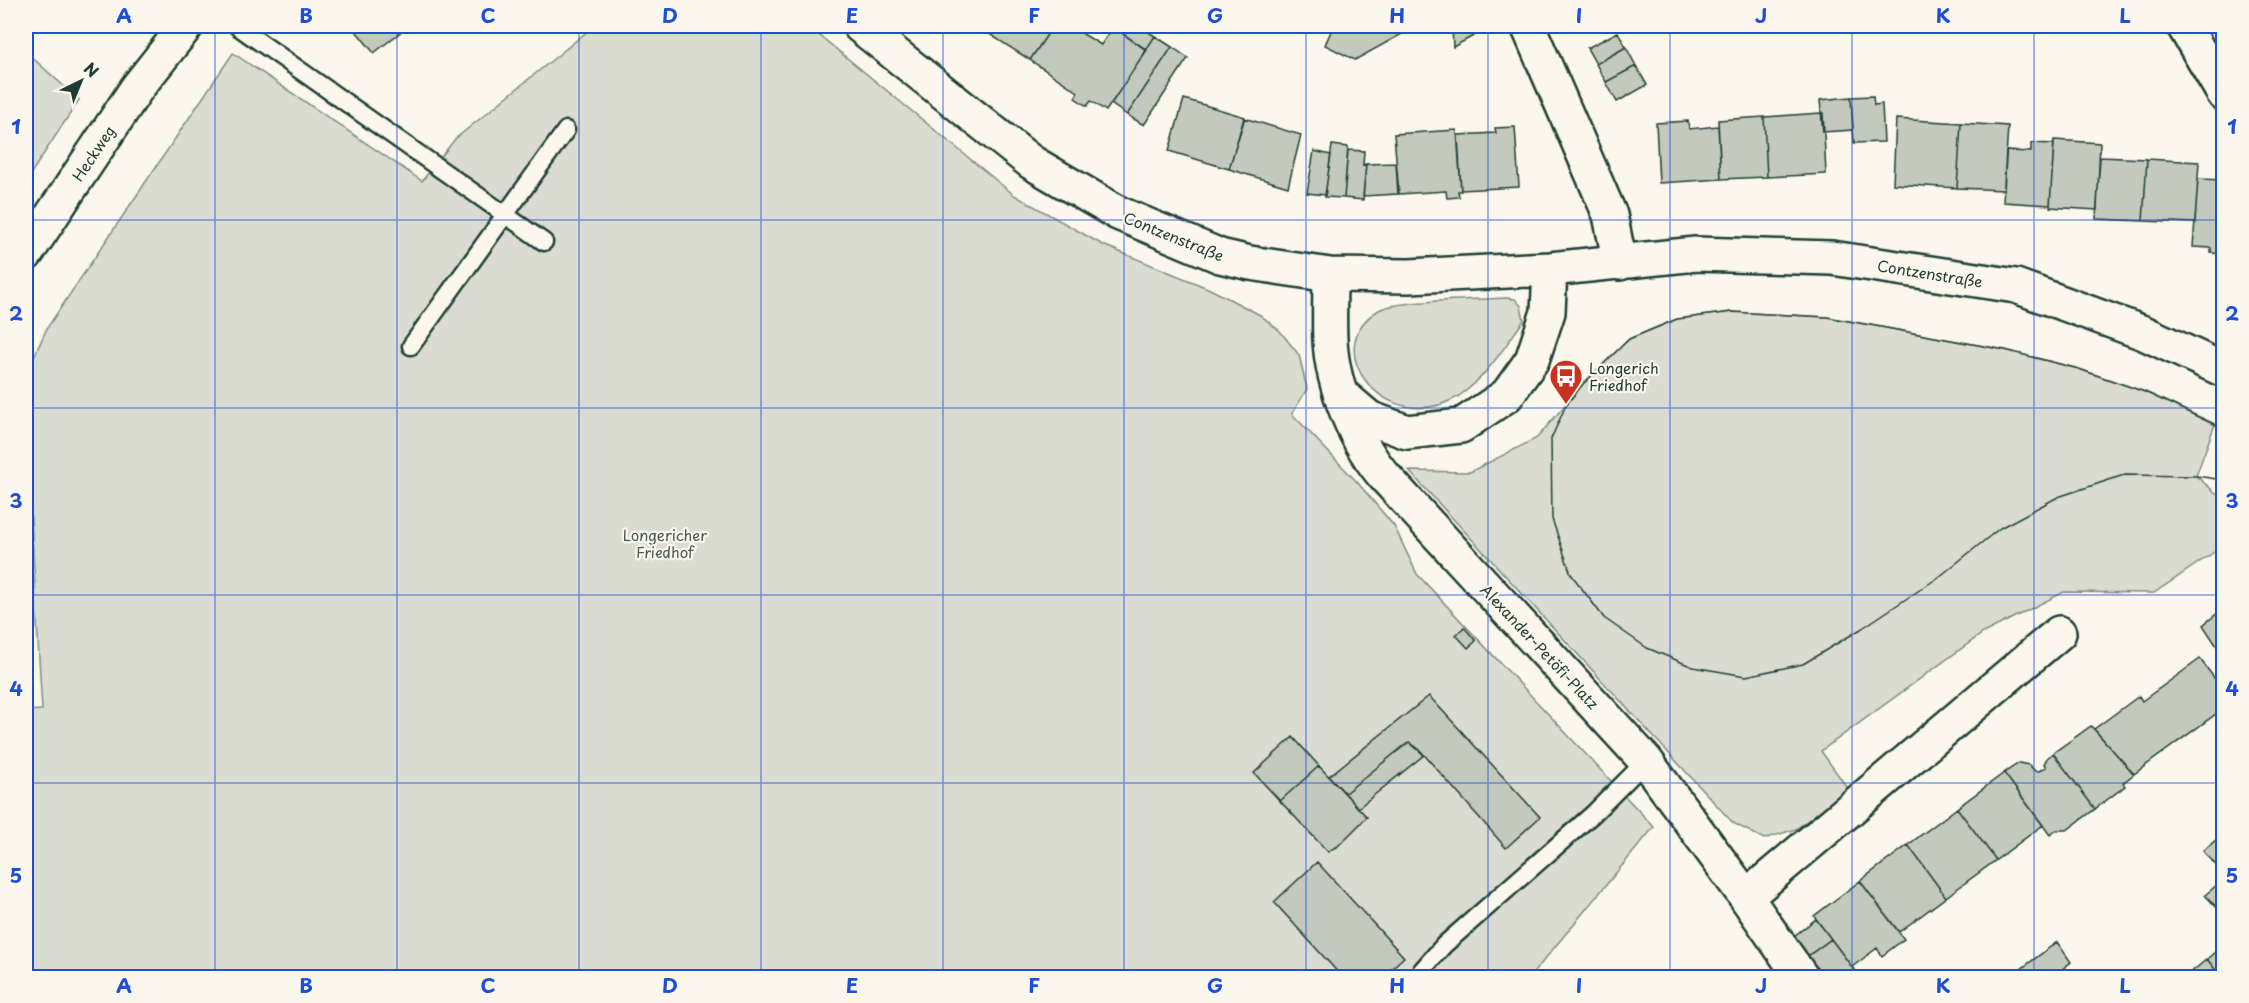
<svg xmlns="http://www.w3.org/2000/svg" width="2249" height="1003" font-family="'Playpen Sans',sans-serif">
<rect width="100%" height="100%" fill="#fbf7ec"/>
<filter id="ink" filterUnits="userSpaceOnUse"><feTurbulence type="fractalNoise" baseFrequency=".0167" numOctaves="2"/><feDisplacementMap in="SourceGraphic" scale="12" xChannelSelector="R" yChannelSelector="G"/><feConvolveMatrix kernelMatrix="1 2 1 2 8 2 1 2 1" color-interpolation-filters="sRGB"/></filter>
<g filter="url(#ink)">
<!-- green -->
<path fill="#dbdcd1" stroke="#7d8c82" stroke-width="1.5" d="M594,26H808L1014,195L1103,245L1210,289L1260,315L1280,331L1299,355L1307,389L1292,414L1358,483L1394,526L1417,574L1654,827L1530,977H26V711L42,710L26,429V374L47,328L233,53L422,181L455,139Z
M26,52L79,100L26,181Z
M1506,298L1515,299L1521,306L1524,320C1505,346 1486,378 1459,396C1387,440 1315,348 1379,310C1397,300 1480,300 1506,298Z
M1732,312L1827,317L2005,350L2079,369L2145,392L2215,424L2196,476L2223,499V546L2154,593L2064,592L1983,633L1821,751L1849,790L1796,829L1764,839L1733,823L1409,471L1470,472L1537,438L1583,384L1629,339L1677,319Z"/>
<!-- building -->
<path fill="#c4c9be" stroke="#1f3d34" stroke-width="1.5" d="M352,26H408L374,53Z
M981,26H1053L1030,60L980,28Z
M1053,26H1070L1101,45L1113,27L1147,50L1106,111L1091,101L1087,106L1075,98L1078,92L1030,60Z
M1114,26H1139L1155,36L1146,50L1113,27Z
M1337,26H1398L1402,34L1355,60L1325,45L1332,29Z
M1452,26H1492L1453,47Z
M1618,32L1626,47L1596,64L1587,48Z
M1155,36L1172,47L1127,115L1111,104Z
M1172,47L1188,58L1144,125L1127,115Z
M1626,47L1636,66L1606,82L1596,64Z
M1636,66L1647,85L1617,102L1606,82Z
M1873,96L1874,105L1882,104L1884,142L1854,143L1851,97Z
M1851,97L1853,130L1823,132L1820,100Z
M1184,99L1245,117L1229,169L1169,151Z
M1821,113H1823L1826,174L1767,177L1764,117Z
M1764,117L1767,177L1721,179L1718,120Z
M1244,118L1301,135L1288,187L1229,169Z
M1896,119L1961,123L1957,188L1893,184Z
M1688,121L1689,129L1718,126L1721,179L1659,183L1656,123Z
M1961,123L2008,126L2004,190L1957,188Z
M1515,127L1519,187L1461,190L1458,135L1496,133L1495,128Z
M1457,130L1461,191H1458L1459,197L1447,198L1446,191L1399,194L1394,134Z
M2054,140L2100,143L2097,210L2050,207Z
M2031,143L2054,144L2050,205L2003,202L2006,151L2031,152Z
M1332,145L1348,147L1344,198L1325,197Z
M1348,150L1364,151L1363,165L1366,164L1363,200L1344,198Z
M1314,151L1331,155L1325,195L1307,193Z
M2100,157L2147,159L2143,221L2096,219Z
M2147,159L2199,162L2195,223L2143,221Z
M1396,163L1398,194L1363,196L1366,164Z
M2198,179L2224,180V254L2211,253V248L2193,247Z
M2224,608V657L2203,625Z
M1464,627L1476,641L1468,648L1456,635Z
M2200,659L2224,691V708L2134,774L2094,729L2139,696L2142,701Z
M1429,696L1540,817L1506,848L1420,750L1409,742L1345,793L1329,776Z
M2091,726L2134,774L2123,783L2125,786L2095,809L2053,753Z
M1293,737L1319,766L1280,801L1254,773Z
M1409,742L1424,755L1358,808L1345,793Z
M2053,753L2095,809L2067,830H2057L2050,835L2004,773L2019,763L2029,765L2035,771H2039L2046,767L2044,764L2047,758Z
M1319,766L1367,817L1336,848L1335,847L1328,852L1280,801Z
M2004,773L2043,825L1996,860L1957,808Z
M1957,808L1996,860L1946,897L1908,845Z
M2224,833V874L2203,851Z
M1908,845L1946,897L1899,932L1860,881Z
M1317,862L1404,957L1381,978H1343L1274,902Z
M2224,879V915L2205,895Z
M1860,881L1904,939L1882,956L1877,948L1852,967L1814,916Z
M1816,919L1831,939L1808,956L1794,936Z
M1831,939L1852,967L1860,978H1824L1808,956Z
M2057,942L2071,962L2051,978H2009Z
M2224,944V978H2222L2207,959Z
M2207,959L2222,978H2192L2189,974Z"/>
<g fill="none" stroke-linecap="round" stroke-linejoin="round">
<defs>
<path id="lane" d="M237,26L544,242
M411,346L566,130
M1415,978L1444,945L1593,814L1646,761"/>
<path id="street" d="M860,26L1031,162L1118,213L1220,256L1250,263L1330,275L1409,276L1550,269L1696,254L1832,258L2016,286L2144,333L2224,370
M1528,26L1610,215L1620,263
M2184,26L2224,94
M1330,275C1330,297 1329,318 1330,340C1332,385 1356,445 1386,478L1646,761L1746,897L1802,978
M1342,395L1369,418L1407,432L1461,426L1507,395L1532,360L1548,312L1550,269
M1746,897L2059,633"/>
<path id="secondary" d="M26,254L137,88L186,26"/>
</defs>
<!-- lane casing -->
<use href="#lane" stroke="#1f3d34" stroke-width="21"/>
<!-- street casing -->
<use href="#street" stroke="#1f3d34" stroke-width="38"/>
<!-- secondary casing -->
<use href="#secondary" stroke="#1f3d34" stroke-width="38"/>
<!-- lane -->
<use href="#lane" stroke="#fbf7ec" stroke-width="16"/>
<!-- street -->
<use href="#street" stroke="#fbf7ec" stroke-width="33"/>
<!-- secondary -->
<use href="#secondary" stroke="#fbf7ec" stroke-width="33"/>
<!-- tram -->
<path stroke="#1f3d34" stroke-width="1.5" d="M2224,429L2145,392L2079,369L2005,350L1827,317L1732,312L1677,319L1629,339L1583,384L1566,405L1551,439L1552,519L1571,574L1604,618L1647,648L1693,667L1746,676L1803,664L1861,629L1939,577L2000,528L2058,497L2124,475L2196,476L2224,480"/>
</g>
</g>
<!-- grid -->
<path fill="none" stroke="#1d4ed8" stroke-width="1.5" stroke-opacity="0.55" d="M215,26V978M397,26V978M579,26V978M761,26V978M943,26V978M1124,26V978M1306,26V978M1488,26V978M1670,26V978M1852,26V978M2034,26V978M26,220H2224M26,408H2224M26,595H2224M26,783H2224"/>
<!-- icons -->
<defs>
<symbol id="bus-pin" viewBox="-11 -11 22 30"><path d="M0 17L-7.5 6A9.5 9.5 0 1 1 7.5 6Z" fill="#c8321e" stroke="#fbf7ec"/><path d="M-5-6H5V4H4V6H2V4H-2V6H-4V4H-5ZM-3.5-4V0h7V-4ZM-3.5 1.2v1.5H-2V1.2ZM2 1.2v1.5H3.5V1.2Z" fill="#fff"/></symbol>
</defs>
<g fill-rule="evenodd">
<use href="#bus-pin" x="1547" y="357" width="38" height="52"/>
</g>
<g text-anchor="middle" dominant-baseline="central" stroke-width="4.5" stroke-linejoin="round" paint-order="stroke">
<!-- street labels -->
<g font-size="15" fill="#1f3d34" stroke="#fbf7ec">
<text transform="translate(93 153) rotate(-56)">Heckweg</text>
<text transform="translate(1174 236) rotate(22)">Contzenstraße</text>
<text transform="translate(1930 273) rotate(9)">Contzenstraße</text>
<text transform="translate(1540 646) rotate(47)">Alexander-Petöfi-Platz</text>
</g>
<!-- poi labels -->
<g font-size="15" fill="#1f3d34" stroke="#fbf7ec" text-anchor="start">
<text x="1589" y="367">Longerich<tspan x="1589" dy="17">Friedhof</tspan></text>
</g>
<!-- park labels -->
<g font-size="15" fill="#455d53" stroke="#fbf7ec">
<text x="665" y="534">Longericher<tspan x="665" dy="17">Friedhof</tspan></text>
</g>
</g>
<!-- margin -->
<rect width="2249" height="1003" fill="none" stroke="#fbf7ec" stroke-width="66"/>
<!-- north arrow -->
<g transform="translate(81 81) rotate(43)" stroke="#fbf7ec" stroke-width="4.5" paint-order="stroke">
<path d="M0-4.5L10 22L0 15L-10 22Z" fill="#1f3d34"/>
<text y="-9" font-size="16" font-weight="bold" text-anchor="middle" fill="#1f3d34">N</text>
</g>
<rect x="33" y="33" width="2183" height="937" fill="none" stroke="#1d4ed8" stroke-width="2"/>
<g font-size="20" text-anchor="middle" font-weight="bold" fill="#1d4ed8">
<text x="124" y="23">A</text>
<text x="306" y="23">B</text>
<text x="488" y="23">C</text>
<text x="670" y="23">D</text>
<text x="852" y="23">E</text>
<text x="1034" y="23">F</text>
<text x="1215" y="23">G</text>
<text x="1397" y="23">H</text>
<text x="1579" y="23">I</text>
<text x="1761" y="23">J</text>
<text x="1943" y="23">K</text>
<text x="2125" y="23">L</text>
<text x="16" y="134">1</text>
<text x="2232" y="134">1</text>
<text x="16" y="321">2</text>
<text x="2232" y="321">2</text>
<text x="16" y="508">3</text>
<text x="2232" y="508">3</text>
<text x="16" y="696">4</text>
<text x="2232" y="696">4</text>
<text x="16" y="883">5</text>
<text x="2232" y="883">5</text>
<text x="124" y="993">A</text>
<text x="306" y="993">B</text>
<text x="488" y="993">C</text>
<text x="670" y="993">D</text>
<text x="852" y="993">E</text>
<text x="1034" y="993">F</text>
<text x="1215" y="993">G</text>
<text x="1397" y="993">H</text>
<text x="1579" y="993">I</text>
<text x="1761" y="993">J</text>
<text x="1943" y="993">K</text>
<text x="2125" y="993">L</text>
</g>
</svg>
